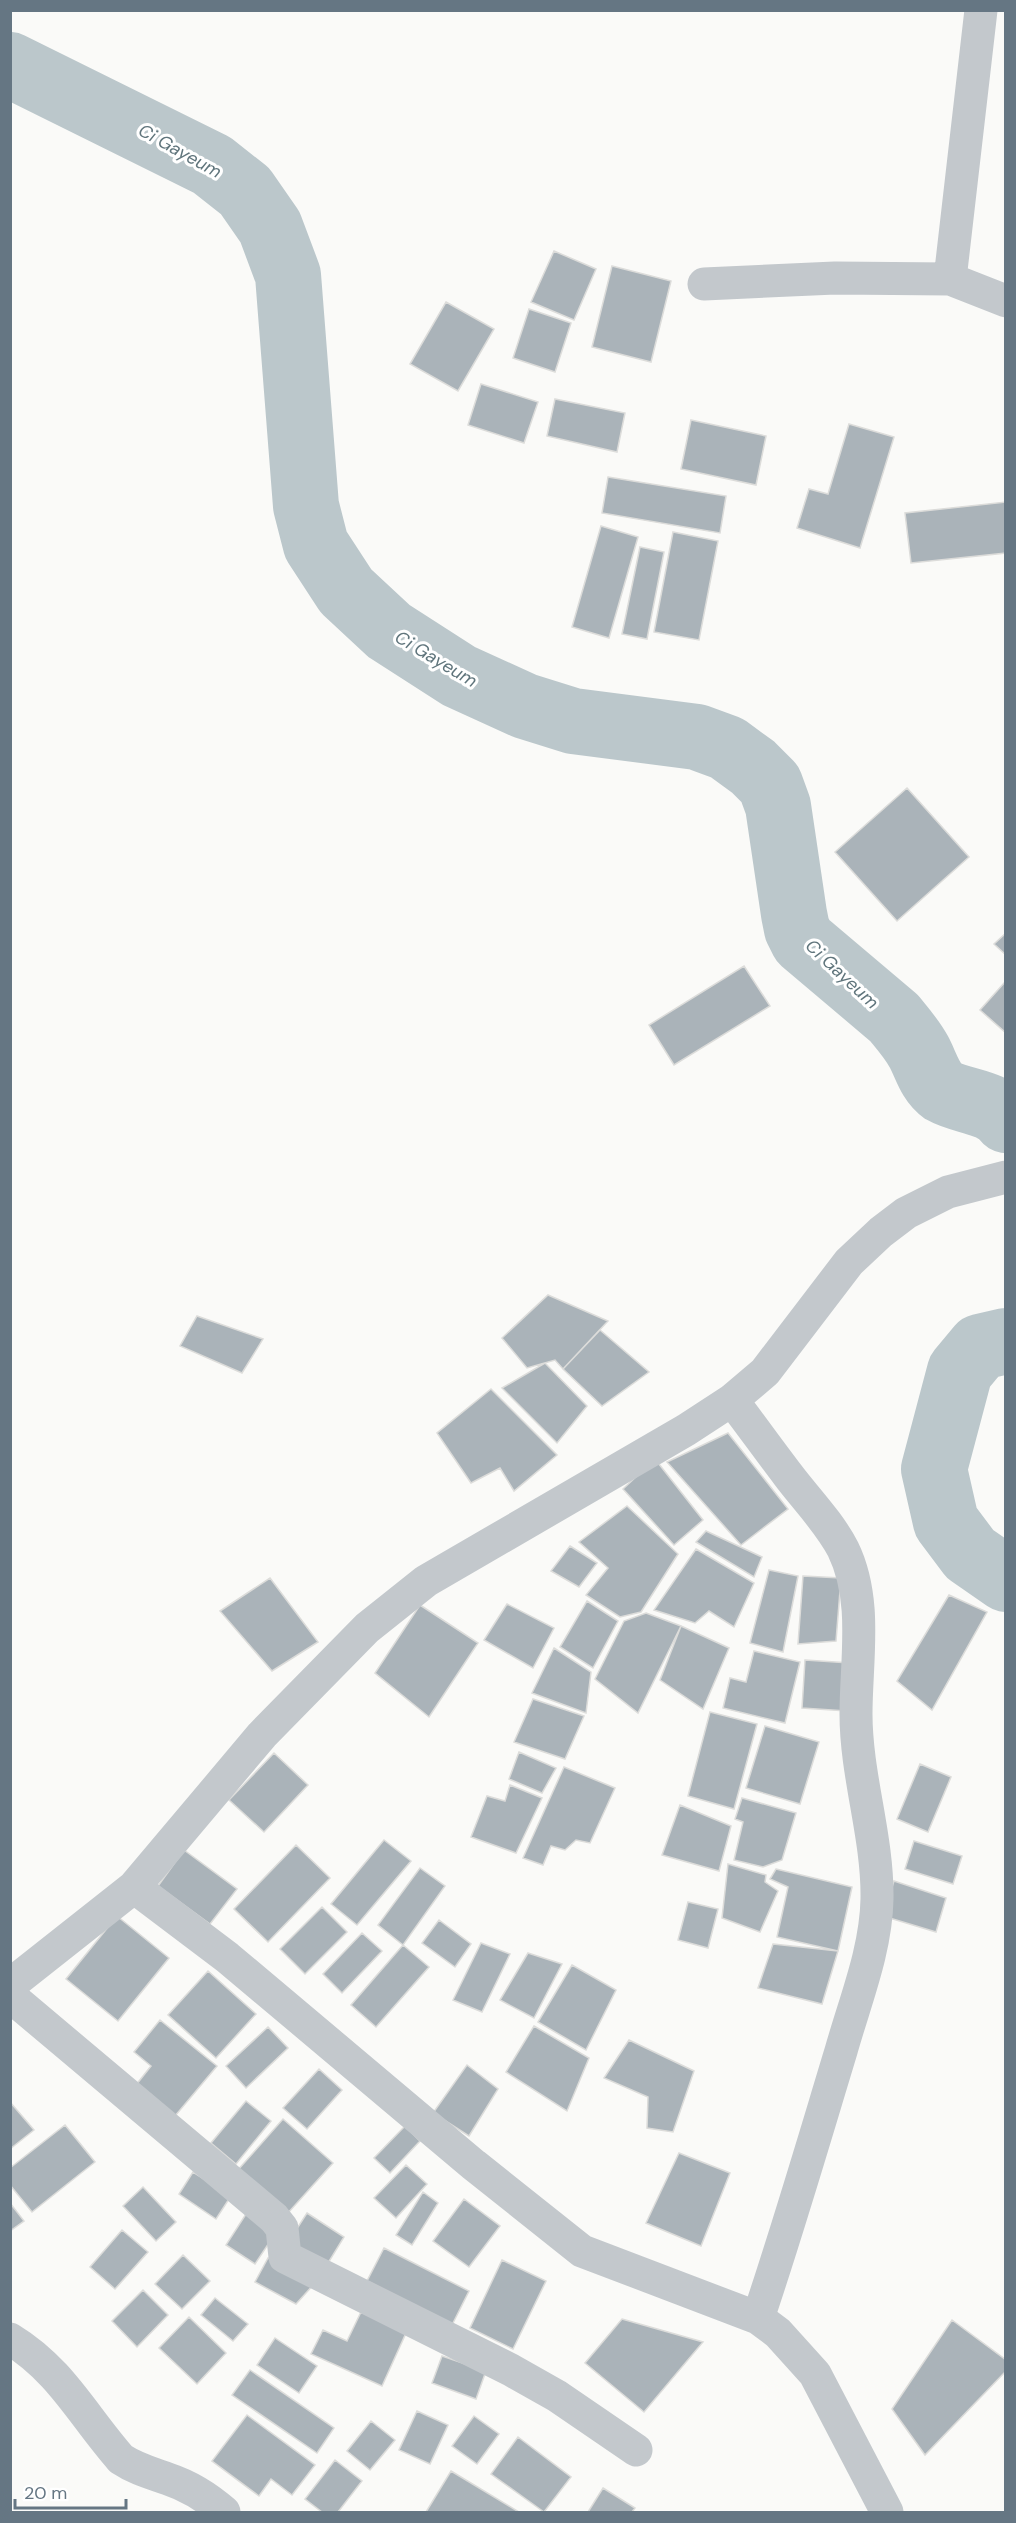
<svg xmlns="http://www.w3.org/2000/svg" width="1016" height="2523" font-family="'DM Sans',sans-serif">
<rect width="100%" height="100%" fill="#fafaf8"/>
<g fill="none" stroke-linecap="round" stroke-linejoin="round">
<!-- river -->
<path stroke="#bbc7cb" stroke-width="66" d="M10,65L212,165L245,191L270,227L288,275L306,506L316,545L346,591L389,631L459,676L525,706L573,721L697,737L727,748L753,767L770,784L778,806L794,914L797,929L803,941L894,1018C903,1029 912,1039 919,1052C926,1065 930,1082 943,1091C962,1102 992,1101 1006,1120
M1006,1341L980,1347L960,1371L934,1469L946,1522L970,1554L1006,1579"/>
</g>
<!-- building -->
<path fill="#aab3b9" stroke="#dcdcda" stroke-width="1.5" d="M554,251L596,269L574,320L531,302Z
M612,266L671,281L651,362L592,347Z
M446,302L494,329L458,391L410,364Z
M529,309L571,323L555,372L513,358Z
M481,384L538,402L524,443L468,425Z
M555,399L625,413L617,452L547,436Z
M691,420L766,436L756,485L681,469Z
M849,424L894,437L860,548L797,528L809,489L828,494Z
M608,477L726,496L720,533L602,513Z
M1006,502V553L911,563L905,513Z
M601,526L638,537L609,638L572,627Z
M673,532L718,541L699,640L654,632Z
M640,547L664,552L647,639L622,634Z
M907,788L969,857L897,921L835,852Z
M1006,933V955L994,944Z
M744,966L770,1006L674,1065L649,1025Z
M1005,982H1006V1033L980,1010Z
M548,1295L608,1321L563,1369L555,1360L527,1368L502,1338Z
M197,1316L263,1339L242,1373L180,1346Z
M600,1330L649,1372L602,1406L563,1369Z
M545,1363L587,1406L557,1443L502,1388Z
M491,1389L557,1455L514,1491L500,1468L471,1483L437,1433Z
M728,1433L788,1509L741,1545L667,1462Z
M655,1459L703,1520L674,1545L623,1489Z
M627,1506L678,1554L641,1612L620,1617L586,1595L608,1568L579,1542Z
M706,1531L762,1557L754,1577L696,1542Z
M570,1546L597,1563L579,1587L551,1571Z
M696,1549L754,1583L734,1627L709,1611L695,1623L654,1610Z
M769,1570L798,1576L783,1652L750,1643Z
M803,1576L841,1578L836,1641L798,1644Z
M270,1578L318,1642L272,1671L220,1611Z
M949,1595L987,1612L932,1710L897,1681Z
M587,1601L618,1621L593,1668L560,1647Z
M507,1604L554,1628L533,1668L484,1640Z
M420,1605L478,1643L429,1717L375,1673Z
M646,1613L681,1626L638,1713L595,1679L624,1621Z
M681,1626L729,1648L703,1709L660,1680Z
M554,1648L591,1672L586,1713L532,1693Z
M754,1651L800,1662L785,1723L723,1708L730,1678L746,1682Z
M805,1660L850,1663L847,1711L802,1708Z
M533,1699L584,1716L565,1759L514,1742Z
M710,1712L757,1724L734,1809L688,1796Z
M765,1726L819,1742L800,1804L746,1788Z
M519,1752L556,1768L542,1793L509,1779Z
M274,1753L308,1785L264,1832L229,1800Z
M920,1764L951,1777L928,1832L897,1819Z
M564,1767L615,1788L590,1843L576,1840L565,1850L551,1846L543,1865L523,1858Z
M510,1785L542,1798L516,1853L471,1837L487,1796L505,1801Z
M742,1798L796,1813L782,1860L763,1867L734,1860L743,1822L735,1819Z
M680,1805L731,1826L719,1871L662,1855Z
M384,1840L411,1861L357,1925L331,1904Z
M914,1841L962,1856L953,1884L905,1869Z
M296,1845L330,1878L268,1942L234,1909Z
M184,1850L237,1889L210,1924L158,1886Z
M728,1864L766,1875L765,1882L778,1891L760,1932L722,1918Z
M420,1868L445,1886L403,1945L378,1925Z
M776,1869L852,1887L838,1951L777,1937L788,1887L770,1879Z
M894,1881L946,1898L936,1932L883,1916Z
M688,1902L718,1909L708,1948L678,1940Z
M322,1907L347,1932L305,1974L280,1949Z
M117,1916L169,1958L118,2021L66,1979Z
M439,1920L471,1944L455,1967L422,1943Z
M362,1933L382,1951L342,1993L323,1974Z
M481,1943L510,1954L482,2012L453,2000Z
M773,1944L838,1951L822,2004L758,1988Z
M403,1945L429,1967L376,2027L351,2005Z
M528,1953L562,1964L534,2018L500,2000Z
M572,1965L616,1990L586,2050L538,2022Z
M208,1971L256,2014L216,2058L168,2015Z
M160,2020L217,2066L175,2116L136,2085L151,2066L134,2052Z
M534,2026L589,2058L567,2111L506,2072Z
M268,2027L288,2048L246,2088L226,2066Z
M629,2040L694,2071L673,2132L647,2128L648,2097L604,2078Z
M467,2065L498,2089L469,2136L433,2113Z
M319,2069L342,2090L307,2129L283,2108Z
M246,2101L271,2121L236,2164L211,2143Z
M10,2102L34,2130L10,2149Z
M283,2119L333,2163L287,2214L237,2171Z
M65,2125L95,2162L32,2212L10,2185V2168Z
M405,2126L420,2141L390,2173L374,2158Z
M679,2153L730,2173L701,2246L646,2223Z
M406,2165L427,2184L396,2218L374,2198Z
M193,2172L231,2196L216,2219L179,2194Z
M143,2187L176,2222L156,2241L123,2206Z
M423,2192L438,2203L412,2245L396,2235Z
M464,2199L500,2226L469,2267L433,2241Z
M10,2203L24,2221L10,2231Z
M307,2213L344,2237L325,2268L287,2244Z
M246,2214L275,2234L255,2264L226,2245Z
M122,2230L148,2252L115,2289L90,2267Z
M384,2248L469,2291L452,2325L367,2281Z
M183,2255L210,2281L182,2309L155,2284Z
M268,2258L315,2283L296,2304L255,2282Z
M502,2260L546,2281L513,2349L470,2328Z
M143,2290L168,2315L137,2347L112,2321Z
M215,2298L248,2324L233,2341L201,2315Z
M361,2312L406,2333L382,2386L311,2354L323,2330L347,2341Z
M189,2317L226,2353L197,2384L159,2348Z
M622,2319L703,2342L644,2412L585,2363Z
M952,2320L1006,2360V2371L925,2455L892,2409Z
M275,2338L317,2366L299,2393L257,2365Z
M442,2356L486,2371L476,2399L432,2383Z
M250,2370L334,2428L317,2453L232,2395Z
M417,2411L448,2425L430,2464L399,2450Z
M247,2415L315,2465L292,2495L271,2479L259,2496L212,2461Z
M474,2416L499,2434L477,2464L452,2446Z
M371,2421L395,2440L370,2470L347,2451Z
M518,2437L571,2477L544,2512L491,2474Z
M335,2460L362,2481L338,2512H322L305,2499Z
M451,2471L519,2512H426Z
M603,2488L635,2508L632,2512H588Z"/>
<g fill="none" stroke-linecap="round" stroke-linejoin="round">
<!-- minor -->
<path stroke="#c3c8cc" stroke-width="33" d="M981,10L950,279L1006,301
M704,284L835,278L950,279
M732,1400C751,1425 769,1450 788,1475C806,1499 829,1522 843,1549C868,1600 856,1660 856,1714C856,1776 878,1837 877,1899C876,1951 855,2001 841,2051C814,2140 788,2229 758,2318
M134,1887L228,1958L474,2165L582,2251L758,2318L778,2333L815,2374L887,2512
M10,1985L134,1887L262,1735L367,1628L426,1581L686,1430L732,1400L765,1372L849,1262L881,1232L906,1213L948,1192L1006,1177
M10,1996L274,2218L282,2228L285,2257L511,2370L557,2396L636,2450
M10,2339C61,2370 83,2416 121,2459C136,2469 151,2473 168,2479C189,2486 208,2498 224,2512"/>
</g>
<g text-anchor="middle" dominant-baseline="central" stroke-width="6" stroke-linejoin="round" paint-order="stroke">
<!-- water labels -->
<g font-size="18" font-style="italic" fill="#60757c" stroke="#fff">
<text transform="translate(180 151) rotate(29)">Ci Gayeum</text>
<text transform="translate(436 659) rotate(31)">Ci Gayeum</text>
<text transform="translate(842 974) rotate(43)">Ci Gayeum</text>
</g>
</g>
<!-- border -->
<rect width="1016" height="2523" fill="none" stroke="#657683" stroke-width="24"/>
<!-- scale -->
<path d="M15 2499v9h111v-9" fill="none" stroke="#657683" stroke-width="3"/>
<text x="24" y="2499" font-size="18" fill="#657683" stroke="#ffffff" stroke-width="4.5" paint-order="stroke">20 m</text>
</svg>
